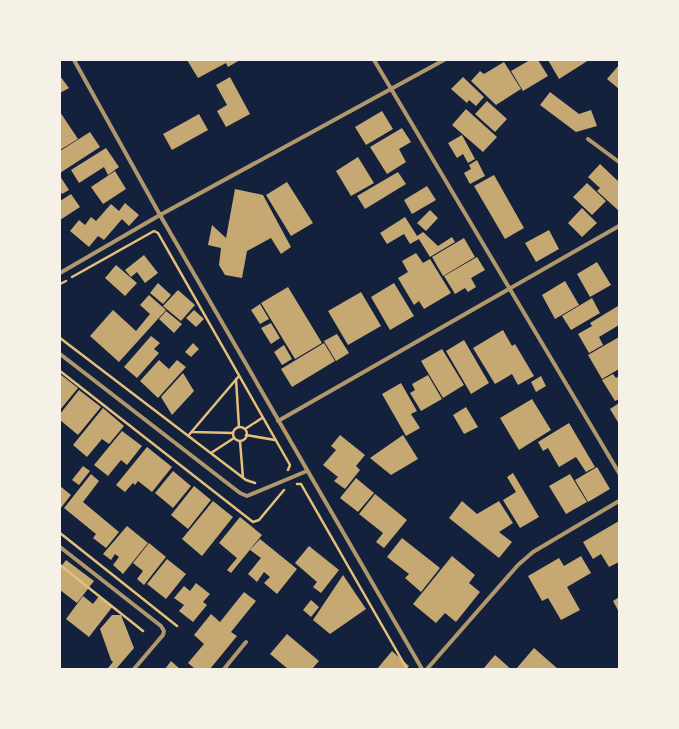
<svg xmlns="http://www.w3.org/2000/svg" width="679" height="729" font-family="Mulish,sans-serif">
<rect width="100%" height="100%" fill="#14213d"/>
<!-- building -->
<path fill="#c6a872" d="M187,60H240L228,67L226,63L198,78Z
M530,60H538L548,76L523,91L511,71Z
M548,60H589L559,79Z
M504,62L521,89L496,105L471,81L480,71L484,74Z
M619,65V89L607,79Z
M60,76L69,88L60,93Z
M230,77L250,114L226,127L217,111L227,105L216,85Z
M463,77L484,97L476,106L469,100L467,103L451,89Z
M550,92L579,114L591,110L597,126L576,132L540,105Z
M487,101L507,119L495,132L475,114Z
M466,109L497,137L483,152L452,125Z
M382,111L393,129L366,145L355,127Z
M60,112L78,139L60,150Z
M199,114L208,130L172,150L163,134Z
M402,128L411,142L399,149L406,162L387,174L370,147Z
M90,132L100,147L60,173V151Z
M462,135L475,159L468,163L463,154L457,158L448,143Z
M106,148L119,167L108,175L104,167L79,183L71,170Z
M358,157L374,183L351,196L336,171Z
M477,160L485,176L470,184L464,173L471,169L469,165Z
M600,164L619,182V211L597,191L600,188L588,177Z
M115,171L126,189L103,204L91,187Z
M398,172L406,184L365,209L357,196Z
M494,175L524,228L505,239L474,186Z
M60,176L69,190L62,194L60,191Z
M287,182L313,223L291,236L266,195Z
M587,183L606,201L592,215L573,197Z
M427,186L436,200L412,214L404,200Z
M235,189L263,195L291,247L281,254L271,238L247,251L242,278L225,275L219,265L221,248L208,245L212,225L226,238Z
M71,194L80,207L60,220V201Z
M125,203L139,215L129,226L122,219L104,240L98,236L89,247L70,231L79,220L85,225L91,217L96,221L111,204L119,211Z
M582,208L597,223L582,237L568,223Z
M430,210L438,218L426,231L417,223Z
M405,217L419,239L410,244L404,234L387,244L380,233Z
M549,230L559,249L536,262L525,243Z
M423,232L438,246L452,237L455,242L430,257L417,236Z
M464,238L475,257L443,276L432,257Z
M416,253L423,263L430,259L451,293L424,309L419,301L414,305L398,278L408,272L402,261Z
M144,255L158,273L145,283L137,272L131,277L125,270Z
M477,257L485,270L471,278L476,287L468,292L465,288L455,294L444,276Z
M597,262L611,285L590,297L577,274Z
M116,265L137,283L125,296L105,278Z
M565,281L579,305L555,319L542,295Z
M158,283L171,295L163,304L150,293Z
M394,283L414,316L390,330L371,297Z
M288,287L322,343L295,359L261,303Z
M178,290L195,305L181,321L163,306Z
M361,292L381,326L348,345L328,311Z
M149,295L166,310L119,362L90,336L113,310L136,331L150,314L140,305Z
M592,298L600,313L571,330L562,316Z
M260,304L269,319L260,324L251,310Z
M618,306L619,325L599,337L603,345L589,353L578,334L592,326L590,323Z
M194,310L204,319L196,327L186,318Z
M166,311L182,324L174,333L159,319Z
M271,323L280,338L271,344L261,328Z
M503,330L512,346L515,344L534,376L518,385L512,374L495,384L473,348Z
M337,334L349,353L336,361L324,341Z
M151,336L160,343L154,349L159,353L137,378L124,367Z
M619,337V369L602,379L588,355Z
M464,340L489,383L471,394L446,351Z
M193,343L199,349L191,357L185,352Z
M324,343L335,361L292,387L281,369Z
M284,345L292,359L282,365L274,352Z
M442,349L464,385L443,398L421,361Z
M159,360L169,369L177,360L186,367L158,398L140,381Z
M183,373L194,391L172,415L161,397Z
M60,374L78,388L60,410Z
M613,374L616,378L619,376V399L615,401L602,380Z
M428,375L442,399L421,411L410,393L415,390L412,384Z
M541,376L546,386L536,392L531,382Z
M401,383L417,411L411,414L420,428L406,436L382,394Z
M79,390L101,407L78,435L60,420V414Z
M532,399L551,430L519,450L500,418Z
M619,403V424L610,409Z
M466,407L478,427L464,434L453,415Z
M103,408L124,426L109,444L102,439L87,457L73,445Z
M569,423L595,467L586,472L576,457L559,467L548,448L543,451L538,442Z
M122,431L142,446L127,465L121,460L108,476L94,465Z
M340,435L365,455L356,466L360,470L345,489L334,481L338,477L323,465L336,450L331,446Z
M403,435L418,459L391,475L370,458Z
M147,447L172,467L152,492L138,481L135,485L133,483L125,492L116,485Z
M83,466L90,471L79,485L72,480Z
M597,467L610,489L588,502L575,480Z
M173,471L191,486L173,508L155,493Z
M513,473L539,517L520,528L503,500L516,492L507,477Z
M91,474L99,481L83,502L119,532L106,548L93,538L96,534L64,508Z
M570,474L587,502L566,514L549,486Z
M356,478L374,493L358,512L340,498Z
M60,486L71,495L60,509Z
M194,486L211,500L188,529L171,515Z
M375,494L407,520L384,548L376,542L383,533L359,514Z
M213,501L233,517L202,556L182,539Z
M462,501L477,514L499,501L513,523L499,532L512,542L499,558L449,518Z
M240,517L262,535L231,573L227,570L237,558L219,543Z
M619,521V562L609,567L601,554L593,559L583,542Z
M127,526L148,543L123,574L113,565L119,557L115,554L111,560L103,554Z
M402,538L440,568L421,592L405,578L409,574L387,557Z
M260,539L297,569L277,594L264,583L270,577L264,572L257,582L248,574L261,558L250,550Z
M149,543L166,557L144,585L137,579L143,571L133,563Z
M309,546L339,570L321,593L313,587L317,582L295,563Z
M452,556L475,575L469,583L480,592L456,622L445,613L436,623L413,604Z
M581,556L591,573L567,587L580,610L561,620L548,598L542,601L528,576L559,558L564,566Z
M167,559L186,574L166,599L147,584Z
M66,560L94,581L77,603L60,590V568Z
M343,575L366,609L330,634L313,620Z
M196,583L210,594L203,602L207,605L193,622L179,611L184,605L174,598L184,586L190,591Z
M244,592L256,601L231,632L237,636L210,669H195L188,663L204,644L194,635L211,614L220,622Z
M83,596L93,604L99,596L113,606L89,637L66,619Z
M619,597V612L613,601Z
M311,600L319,607L311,617L303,610Z
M112,615H121L134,648L116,669H107L113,662L111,660L100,629Z
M287,634L319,661L312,669H288L270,654Z
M534,648L558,669H516Z
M392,651L409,666L406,669H377Z
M495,655L511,669H483Z
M171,661L180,669H165Z"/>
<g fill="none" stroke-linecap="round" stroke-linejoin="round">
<!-- path -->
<path stroke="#e5c07b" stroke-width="2.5" d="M72,277L154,231L158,233L290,465L288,470
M60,284L66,281
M60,338L246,480L255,483
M60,371L253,522L259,520L284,490
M236,379L239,427
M233 434a7 7 0 1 1 14 0a7 7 0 1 1-14 0Z
M245,429L262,418
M192,432L233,433
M246,435L275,440
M188,436L239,376
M240,441L243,478
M211,453L234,438
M297,484H301L407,669
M60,533L177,626
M60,565L143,631"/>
<!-- minor -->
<path stroke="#b1986c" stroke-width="4" d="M74,60L160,215L422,669
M374,60L619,473
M588,139L619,162
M60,273L160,215L444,60
M60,354L240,493L247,496L307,471
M278,421L619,226
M60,547L161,626L164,631L163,635L134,669
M224,669L246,642
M427,669L518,565L533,552L619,501"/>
</g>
<!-- border -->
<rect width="679" height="729" fill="none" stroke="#f6f1e7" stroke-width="122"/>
</svg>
